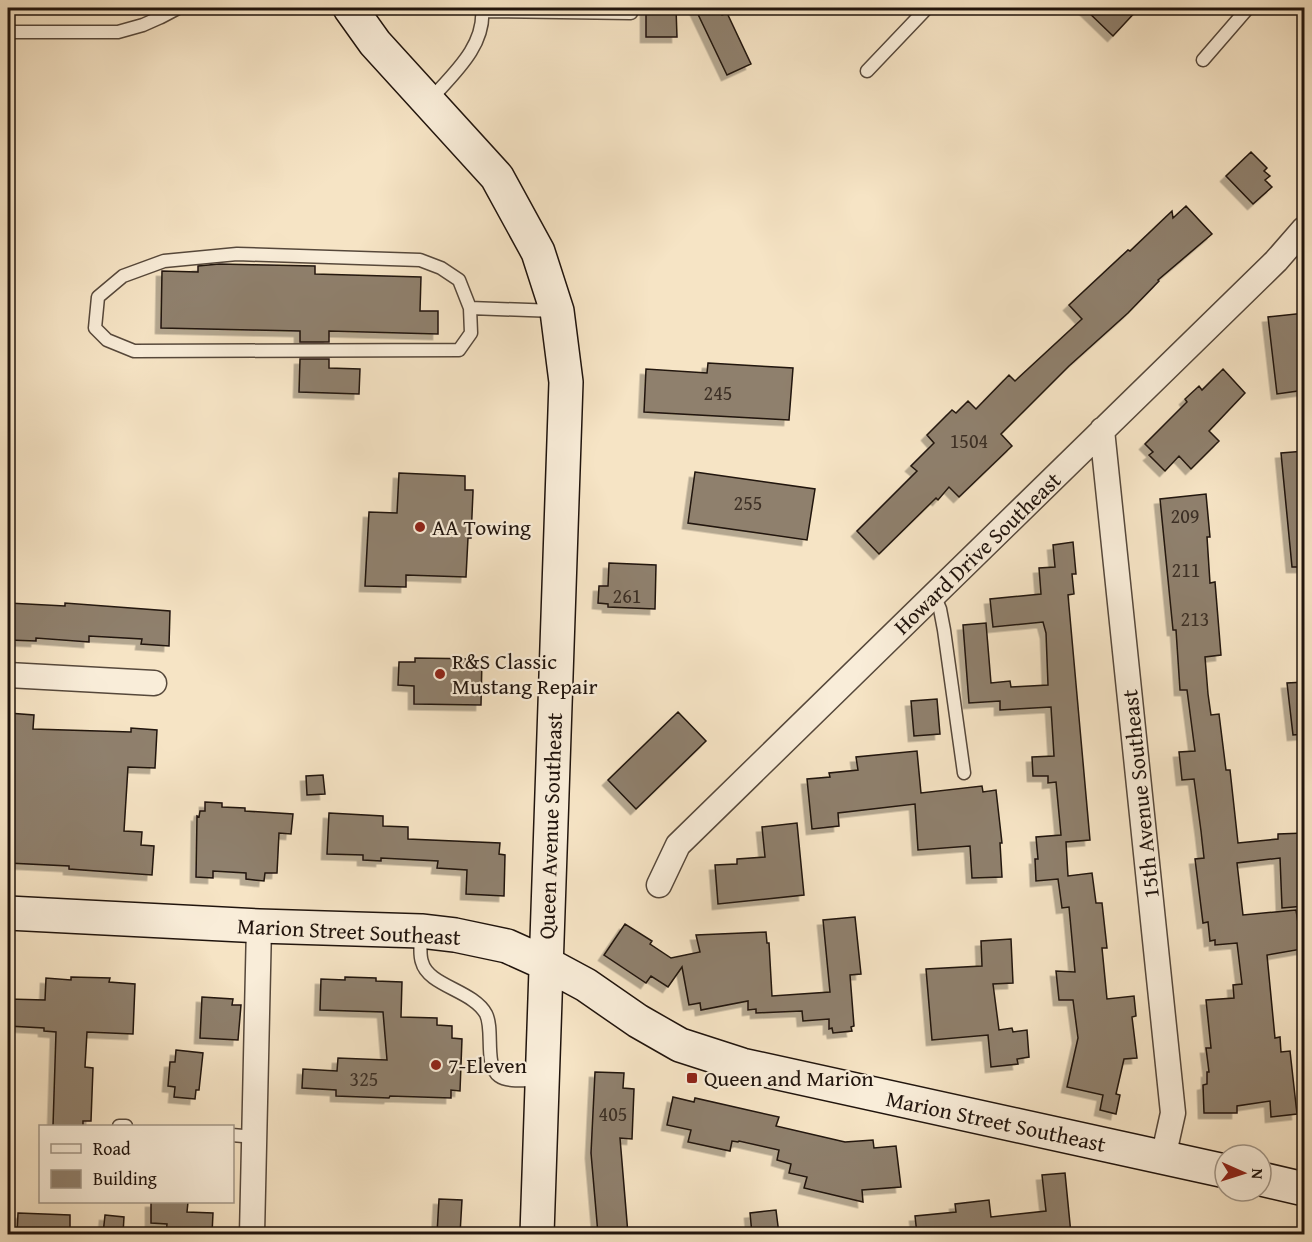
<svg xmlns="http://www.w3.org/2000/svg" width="1312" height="1242" font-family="'Gentium Book Plus',serif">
<defs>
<filter id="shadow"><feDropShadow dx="-5.5" dy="5.5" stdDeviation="0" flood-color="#0004"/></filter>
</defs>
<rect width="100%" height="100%" fill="#f6e4c5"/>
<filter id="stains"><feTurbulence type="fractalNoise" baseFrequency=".00333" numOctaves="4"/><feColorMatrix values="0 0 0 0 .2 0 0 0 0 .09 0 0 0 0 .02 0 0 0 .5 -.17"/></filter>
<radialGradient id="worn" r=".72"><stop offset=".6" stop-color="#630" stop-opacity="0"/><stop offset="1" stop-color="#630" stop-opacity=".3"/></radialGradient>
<!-- building -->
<path fill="#8f806d" stroke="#20140d" stroke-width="1.5" filter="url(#shadow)" d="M646,8H676L677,37H646Z
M695,8H718L722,15L727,13L751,64L727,75Z
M1084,8H1139L1113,36Z
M1251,152L1267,168L1264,171L1270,176L1265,180L1272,187L1253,204L1226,176Z
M1186,206L1212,234L1158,280L1159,281L1128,313L1069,366L1001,434L1012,446L959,497L949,487L938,500L936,498L879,554L857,531L917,471L911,466L934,443L927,435L952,410L956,413L968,401L976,409L1009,375L1015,381L1082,319L1069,305L1128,250L1130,251L1172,211L1173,218Z
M219,264L315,266V274L421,277L420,311H438V334L329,331V342H300V331L161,328L162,271L198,272V266Z
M1305,313V390L1277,394L1268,317Z
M300,359H329V368L360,369L359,394L299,392Z
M708,363L793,368L789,420L644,412L646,369L707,373Z
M1223,369L1245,393L1209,431L1219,441L1191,469L1179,456L1165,471L1149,455L1153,452L1145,444L1187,402L1185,399L1199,386L1202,390Z
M1305,451V567H1292L1281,453Z
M695,472L815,489L807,540L688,523Z
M399,473L465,476V490H473V492L471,538H468L466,577L406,575V587L365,586L369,512L397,513Z
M1206,494L1210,537H1207L1210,583L1215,582L1221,655L1205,657L1208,694L1211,715L1219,714L1226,770H1230L1238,843L1278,839V834L1305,833V906L1282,908L1280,858L1237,863L1243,915L1296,910L1302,949L1267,955L1275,1038L1280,1037L1281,1052L1290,1051L1297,1114L1271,1117L1270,1101L1237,1106V1113H1204L1203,1085L1207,1084V1072H1209L1206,1048H1211L1206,1000L1234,998L1233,985L1242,984L1237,943L1215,945V940L1210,941L1208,922L1203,923L1195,859L1204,858L1201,831L1194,779L1182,780L1179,752L1195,751L1187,690H1180L1176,630H1173L1160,499Z
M1073,542L1076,574H1072L1074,594L1068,595L1090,840L1066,842L1068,876L1092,873L1096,903H1102L1107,948H1102L1107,999L1134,996L1136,1016L1132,1017L1137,1058L1124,1059L1116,1094L1120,1095L1116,1114L1100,1110L1103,1095L1067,1087L1078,1038L1073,1000H1059L1056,971L1075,972L1069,907L1062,908L1058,879L1036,881L1035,859H1038L1036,837L1061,835L1056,782L1048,783V776H1033L1032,757L1054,756L1051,707L1000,710V701L969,703L963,625L986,623L991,683L1010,681L1011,687L1048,685L1046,633L1043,622L993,627L990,599L1041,594L1039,568L1055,567L1053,545Z
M609,563L656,565L655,609L608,607V604L598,603L599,586H608Z
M8,603L65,606V603L170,611L169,646L141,644L142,639L89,636V642L36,638V641L9,640Z
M415,658L482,659L481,705L414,704V686L398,685L399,662H415Z
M1305,682V734L1293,735L1287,683Z
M937,699L940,734L914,736L911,701Z
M678,712L706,741L636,809L608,780Z
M8,713L34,715L33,729L131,732V728L157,730L155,768L128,767L124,831L142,832L141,845L154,846L152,875L69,869V866L8,863Z
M917,751L921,793L982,786L983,792L996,790L1002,843H1000L1002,877L972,878L970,846L918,850L915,804L838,813L839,826L812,829L807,779L830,777L829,773L858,770L856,757Z
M323,775L325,794L307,795L306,776Z
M205,802L222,803V807L245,808V811L293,814L291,834L279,833L277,873H265L264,881L246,879V873L213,871V878L196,877L197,816L199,817L200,811H205Z
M329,813L383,816V826L408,827V839L500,843L499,854L505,855L504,896L466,894L467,870L437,868L438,861L381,858V861L363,860V855L327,854Z
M797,823L804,895L718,904L715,865L737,864V859L765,857L762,827Z
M855,917L861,974L850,975L854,1026L851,1027L852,1031L833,1033L832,1028L829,1029V1019L803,1021L802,1011L756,1013V1009L748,1010V1001L701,1010L700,1003L689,1005L682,967L668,987L651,976L646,983L604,955L625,924L652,941L650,944L671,958L700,952L696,935L766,932L767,943H769L772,996L830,992L823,920Z
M1011,939L1013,983L993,984L999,1030L1012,1028L1013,1032L1027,1030L1029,1057L1017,1059L1018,1064L991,1067L988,1035L932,1040L926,969L982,966L981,941Z
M71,977L110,978L109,982L135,984L133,1034L87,1032L85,1067L93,1068L91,1121H83V1126H53L56,1032L44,1031V1028L8,1026V999L45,1000L46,978L71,980Z
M345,977L376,978V981L402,982L401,1017L437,1018V1025L452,1026V1038L462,1039L460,1091L451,1090V1098L390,1096L389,1098L336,1096V1090L302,1088L303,1069L337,1071L338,1058L387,1060L383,1012L320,1010L321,979L345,980Z
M202,997L233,999L232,1005H241L238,1040L200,1038Z
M176,1050L203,1053L199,1090H196L195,1099L174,1097L175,1087L168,1086L170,1062H175Z
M595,1072L624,1073L623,1088L634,1089L632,1139L620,1138L628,1234H598L591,1153Z
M673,1097L694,1102L695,1098L779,1117L776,1126L845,1142L873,1140L874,1148L896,1146L901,1187L862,1190L863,1202L804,1188L807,1177L789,1173L791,1164L777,1160L779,1150L739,1141L738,1142L732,1141L730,1151L688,1142L691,1130L667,1125Z
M1065,1173L1071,1234H917L915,1216L956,1212L955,1204L989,1200L991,1217L1046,1211L1042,1175Z
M439,1199L462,1200L460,1234H437Z
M151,1202H188L187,1212L213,1213L212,1234H166L167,1224L151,1223Z
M776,1210L779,1234H752L750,1213Z
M18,1213L70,1215V1234H17Z
M105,1215L124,1217L123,1234H103Z"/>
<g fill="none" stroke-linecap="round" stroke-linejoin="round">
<defs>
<path id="lane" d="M483,11L631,13
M161,17L178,8
M8,32H118L143,25L161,17L158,8
M1203,60L1248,8
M867,71L927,8
M430,100C453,74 486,46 482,8
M470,308L471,333L459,350L134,351L107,340L95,328L98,297L123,276L164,261L237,254L420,260L441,268L459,280L470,308L556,311
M934,595L940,609L944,630L964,773
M421,934C421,942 419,954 422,962C428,986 473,990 486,1014C494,1030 484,1065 499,1076C509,1083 529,1079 540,1080
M119,1126H126
M232,1135L254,1137"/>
<path id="street" d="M1102,430L1173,1113L1163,1158
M8,675L154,683
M659,885L678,845L1276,261L1304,229
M252,1234L259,926"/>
<path id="secondary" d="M350,8L375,43L497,177L538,252L557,311L566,382L537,1234
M8,913L259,926L421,931L455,935L507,946L547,964L586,985L638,1021L680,1045L742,1065L1225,1171
M1261,1179L1304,1189"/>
</defs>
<!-- lane casing -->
<use href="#lane" stroke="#56483b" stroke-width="15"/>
<!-- street casing -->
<use href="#street" stroke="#56483b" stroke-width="27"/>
<!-- secondary casing -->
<use href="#secondary" stroke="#20140d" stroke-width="36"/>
<!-- lane -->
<use href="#lane" stroke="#f9edd9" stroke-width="12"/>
<!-- street -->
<use href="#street" stroke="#f9edd9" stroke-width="24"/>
<!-- secondary -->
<use href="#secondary" stroke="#f9edd9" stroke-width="33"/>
</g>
<!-- markers -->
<g fill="#8f2418" stroke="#f9edd9" stroke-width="2">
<circle cx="420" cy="527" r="6"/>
<circle cx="440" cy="674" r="6"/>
<circle cx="436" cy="1065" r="6"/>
<rect x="686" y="1072" width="12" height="12" rx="3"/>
</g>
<g text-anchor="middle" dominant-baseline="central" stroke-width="4.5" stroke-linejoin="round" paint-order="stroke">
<!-- number labels -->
<g font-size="20" fill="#3c2f25">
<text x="718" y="392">245</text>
<text x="969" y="440">1504</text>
<text x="748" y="502">255</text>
<text x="1185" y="515">209</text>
<text x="1186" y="569">211</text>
<text x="627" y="595">261</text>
<text x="1195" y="618">213</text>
<text x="364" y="1078">325</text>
<text x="613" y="1113">405</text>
</g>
<!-- poi labels -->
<g font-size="22" fill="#20140d" stroke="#f9edd9" text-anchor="start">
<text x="432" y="527">AA Towing</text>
<text x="452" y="661">R&amp;S Classic<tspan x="452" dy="25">Mustang Repair</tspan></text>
<text x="448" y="1065">7-Eleven</text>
<text x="704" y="1078">Queen and Marion</text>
</g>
<!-- street labels -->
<g font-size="22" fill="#20140d" stroke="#f9edd9">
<text transform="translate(977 553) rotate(-44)">Howard Drive Southeast</text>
<text transform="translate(1140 794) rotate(-96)">15th Avenue Southeast</text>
<text transform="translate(550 826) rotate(-88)">Queen Avenue Southeast</text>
<text transform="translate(349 931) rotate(3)">Marion Street Southeast</text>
<text transform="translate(996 1121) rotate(12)">Marion Street Southeast</text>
</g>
</g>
<!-- margin -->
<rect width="1312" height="1242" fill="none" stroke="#f6e4c5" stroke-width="30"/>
<rect x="9" y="9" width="1294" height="1224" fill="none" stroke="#20140d" stroke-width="3"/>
<rect x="15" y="15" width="1282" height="1212" fill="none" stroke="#20140d" stroke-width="1.5"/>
<!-- legend -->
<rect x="39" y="1125" width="195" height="78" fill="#f9edd9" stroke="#a29687" stroke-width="1.5"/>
<rect x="51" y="1144" width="30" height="9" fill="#f9edd9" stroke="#a29687" stroke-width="1.5"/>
<text x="93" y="1155" font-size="18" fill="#20140d">Road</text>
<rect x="51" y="1170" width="30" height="18" fill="#8f806d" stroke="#a29687" stroke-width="1.5"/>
<text x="93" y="1185" font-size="18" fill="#20140d">Building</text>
<!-- north arrow -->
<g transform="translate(1243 1173) rotate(93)"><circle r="28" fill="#f9edd9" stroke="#a29687" stroke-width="1.5"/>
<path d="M0-4.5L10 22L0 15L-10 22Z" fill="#8f2418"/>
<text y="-9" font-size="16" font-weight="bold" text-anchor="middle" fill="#20140d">N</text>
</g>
<rect width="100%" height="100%" filter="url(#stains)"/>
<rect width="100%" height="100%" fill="url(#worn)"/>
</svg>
